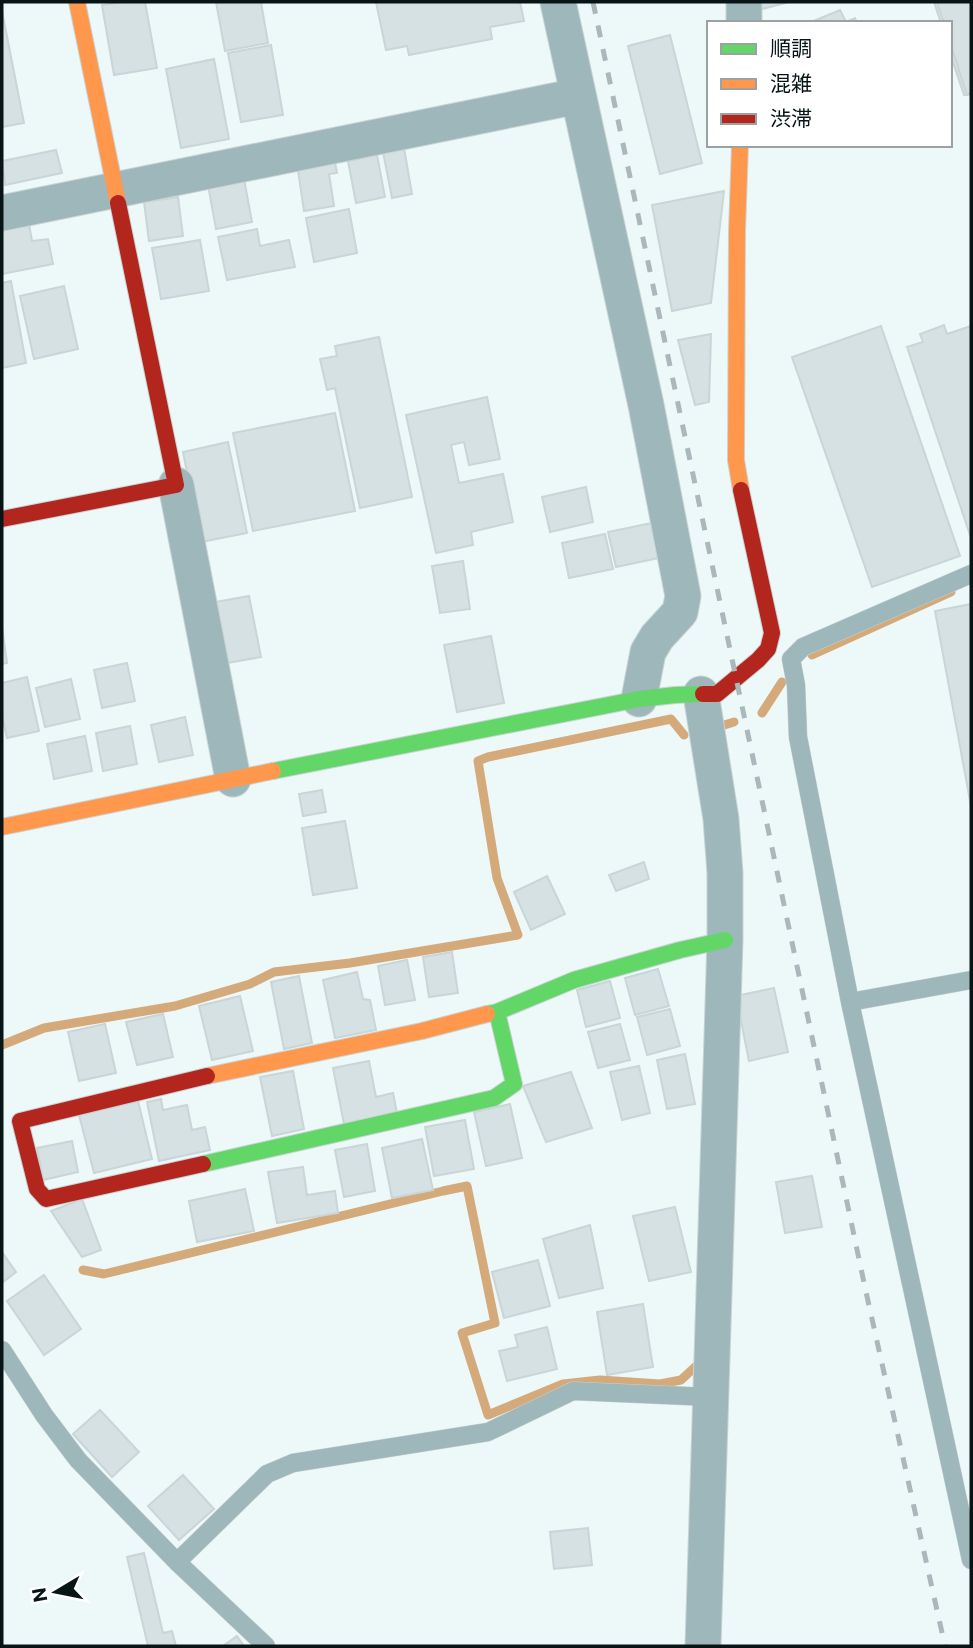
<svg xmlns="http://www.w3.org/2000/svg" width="973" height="1648" font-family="Commissioner,'Noto Sans JP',sans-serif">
<rect width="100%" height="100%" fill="#edf8f9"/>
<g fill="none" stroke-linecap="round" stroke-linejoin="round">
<!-- stream -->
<path stroke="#d4aa7a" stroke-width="9" d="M812,655L951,592
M762,713L782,682
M721,726L734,722
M2,1045L44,1028L175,1006L250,984L274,972L350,963L518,935L497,878L478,761L488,757L671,719L684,735
M83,1270L104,1274L443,1191L467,1186L495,1323L462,1333L488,1415L563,1384L600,1380L660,1384L681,1380L695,1367"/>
</g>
<!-- building -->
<path fill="#d5e1e2" stroke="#c9d5d6" stroke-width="2" d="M123,2H145L157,68L114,75L102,5Z
M216,2H261L268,43L225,51Z
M376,2H520L524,21L490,27L492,39L409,55L407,46L386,50Z
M755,2H789L755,11Z
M934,2H971V93L964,95L950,53V23H941Z
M937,2H971V94L967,95L950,42V23H944Z
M840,10L846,22L855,18L857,23H809Z
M2,11L24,123L2,127Z
M670,35L702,163L660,174L628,46Z
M271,45L283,115L241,122L228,53Z
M214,59L229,139L181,148L166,69Z
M404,148L412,194L392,198L383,152Z
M56,150L62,173L5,185L2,161Z
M377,155L385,197L356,203L348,161Z
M334,157L337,173L329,174L334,206L304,211L297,163Z
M244,179L252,222L216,229L208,185Z
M724,191L711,303L672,311L652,205Z
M178,197L183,236L149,241L144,202Z
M349,209L357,253L314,262L306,218Z
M28,219L32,241L48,239L53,264L2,274V224Z
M257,229L260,246L289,240L295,267L227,280L218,237Z
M200,240L209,291L161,299L152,248Z
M11,281L26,363L2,368V283Z
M64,286L78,349L34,359L20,296Z
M944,325L947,334L971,326V538L907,347L923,342L920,334Z
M881,326L960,556L872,587L792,357Z
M711,334L709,402L695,405L678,340Z
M379,337L412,497L360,508L335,388L327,390L320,359L337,356L335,346Z
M487,397L500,459L469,465L464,442L451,445L459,483L503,474L513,522L471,532L473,545L436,553L406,415Z
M335,413L355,511L253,531L233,433Z
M228,442L247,533L201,542L183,452Z
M586,487L593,522L550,532L542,497Z
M652,523L659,558L616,567L608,532Z
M605,534L613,569L569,578L562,543Z
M463,561L470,609L440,613L432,566Z
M249,596L261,657L221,664L210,603Z
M971,604V806L935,611Z
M2,627L7,663L2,664Z
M491,636L504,703L457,712L444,645Z
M127,663L135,701L102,708L94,670Z
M27,677L39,731L7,738L2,716V683Z
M71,679L80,719L45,727L36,688Z
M185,717L193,755L159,762L151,725Z
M130,726L137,764L103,771L96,733Z
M85,736L92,771L54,779L47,744Z
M322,790L326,812L303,816L299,794Z
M345,821L357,888L313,895L302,828Z
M644,862L649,879L616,891L609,875Z
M547,876L565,914L531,930L514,892Z
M452,952L458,993L429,997L423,957Z
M407,960L415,1000L385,1005L378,966Z
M658,969L669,1006L635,1015L625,978Z
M357,972L363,999L370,1000L376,1030L335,1038L323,980Z
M299,976L312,1043L284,1049L271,982Z
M610,981L620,1018L586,1027L577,990Z
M774,988L788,1052L749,1061L736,996Z
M240,996L253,1051L212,1060L199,1006Z
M670,1009L680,1046L647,1055L637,1017Z
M163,1014L173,1057L137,1065L126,1022Z
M105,1024L116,1073L79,1081L68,1032Z
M620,1024L630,1060L598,1068L588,1032Z
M685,1054L695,1104L667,1109L657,1060Z
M369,1061L376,1097L393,1093L397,1113L344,1124L333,1068Z
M639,1066L650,1113L622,1120L610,1072Z
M293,1071L304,1129L272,1136L260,1077Z
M571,1072L592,1128L546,1142L523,1086Z
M161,1099L163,1110L187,1105L192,1130L205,1127L210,1150L159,1161L147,1102Z
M138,1101L152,1159L94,1173L79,1115Z
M510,1104L522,1158L486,1166L474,1112Z
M465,1120L474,1169L434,1176L425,1127Z
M422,1139L433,1190L392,1198L382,1148Z
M72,1141L78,1172L43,1180L37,1148Z
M367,1144L375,1191L344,1197L335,1150Z
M303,1167L307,1195L335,1191L338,1213L277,1223L268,1172Z
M812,1176L822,1227L785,1233L776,1182Z
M245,1189L254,1231L197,1242L189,1201Z
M82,1199L101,1250L82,1257L51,1211Z
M675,1207L691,1272L649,1281L633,1216Z
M590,1225L603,1288L559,1298L543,1239Z
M2,1252L16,1272L2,1283Z
M538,1260L550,1306L504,1318L492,1272Z
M44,1275L81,1329L44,1355L7,1301Z
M643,1304L653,1367L607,1375L597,1312Z
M547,1327L557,1369L507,1381L499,1351L518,1347L515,1335Z
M100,1410L139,1452L112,1477L73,1434Z
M183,1475L214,1509L179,1540L148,1506Z
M588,1528L592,1565L554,1569L550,1532Z
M144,1553L163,1633L172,1631L176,1646H148L127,1557Z
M237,1636L244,1646H223Z"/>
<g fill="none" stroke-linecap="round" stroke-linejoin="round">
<defs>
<path id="lane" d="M791,659L796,685L798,737L850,1002L971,1560
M791,659L803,647L971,574
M850,1002L971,980
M2,1350L44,1415L78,1460L177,1562L266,1646
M177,1562L267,1474L293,1463L488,1432L573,1391L710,1397"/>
<path id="street" d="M558,2L646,405L683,596L680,612L657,637L648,652L639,699
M744,23V2
M2,213L578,96
M176,485L233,779
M701,694L721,819L725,873V940L703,1646"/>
<path id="fast" d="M273,771L639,699L675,695L703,694
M487,1014L497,1012L574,980L680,950L725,940
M203,1164L494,1098L514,1084L497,1012"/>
<path id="slow" d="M77,2L118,203
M740,145L737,231L736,460L741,490
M2,827L273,771
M207,1076L422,1031L487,1014"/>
<path id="jam" d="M2,519L176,485L118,203
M703,694H717L758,660L768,649L772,633L741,490
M203,1164L46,1199L37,1189L20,1121L207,1076"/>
</defs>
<!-- lane casing -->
<use href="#lane" stroke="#c9d3d4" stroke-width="19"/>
<!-- street casing -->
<use href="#street" stroke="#c9d3d4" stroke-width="37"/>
<!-- fast casing -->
<use href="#fast" stroke="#c9d3d4" stroke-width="18"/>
<!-- slow casing -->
<use href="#slow" stroke="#c9d3d4" stroke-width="18"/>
<!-- jam casing -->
<use href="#jam" stroke="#c9d3d4" stroke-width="18"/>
<!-- lane -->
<use href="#lane" stroke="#9eb7ba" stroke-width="18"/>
<!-- street -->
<use href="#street" stroke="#9eb7ba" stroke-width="35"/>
<!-- fast -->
<use href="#fast" stroke="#63d668" stroke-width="16"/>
<!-- slow -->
<use href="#slow" stroke="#ff974d" stroke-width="16"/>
<!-- jam -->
<use href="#jam" stroke="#b3261e" stroke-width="16"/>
<!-- rail -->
<path stroke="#aab8bb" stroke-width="5" stroke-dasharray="12 12" stroke-linecap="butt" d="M593,2L866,1292L945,1646"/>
</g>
<!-- border -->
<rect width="973" height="1648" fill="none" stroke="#081517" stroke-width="7"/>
<!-- legend -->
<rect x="707" y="21" width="245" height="126" fill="#ffffff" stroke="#9ca1a2" stroke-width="2"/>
<rect x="721" y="44" width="35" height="10" fill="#63d668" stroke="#9ca1a2" stroke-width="2"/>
<text x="770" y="56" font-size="21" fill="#081517">順調</text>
<rect x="721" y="79" width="35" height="10" fill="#ff974d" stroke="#9ca1a2" stroke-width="2"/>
<text x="770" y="91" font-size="21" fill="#081517">混雑</text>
<rect x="721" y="114" width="35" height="10" fill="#b3261e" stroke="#9ca1a2" stroke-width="2"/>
<text x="770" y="126" font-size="21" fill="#081517">渋滞</text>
<!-- north arrow -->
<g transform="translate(56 1592) rotate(260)" stroke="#ffffff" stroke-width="5" paint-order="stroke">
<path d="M0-5L12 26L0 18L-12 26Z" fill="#081517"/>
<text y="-10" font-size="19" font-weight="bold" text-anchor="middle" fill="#081517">N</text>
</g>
</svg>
